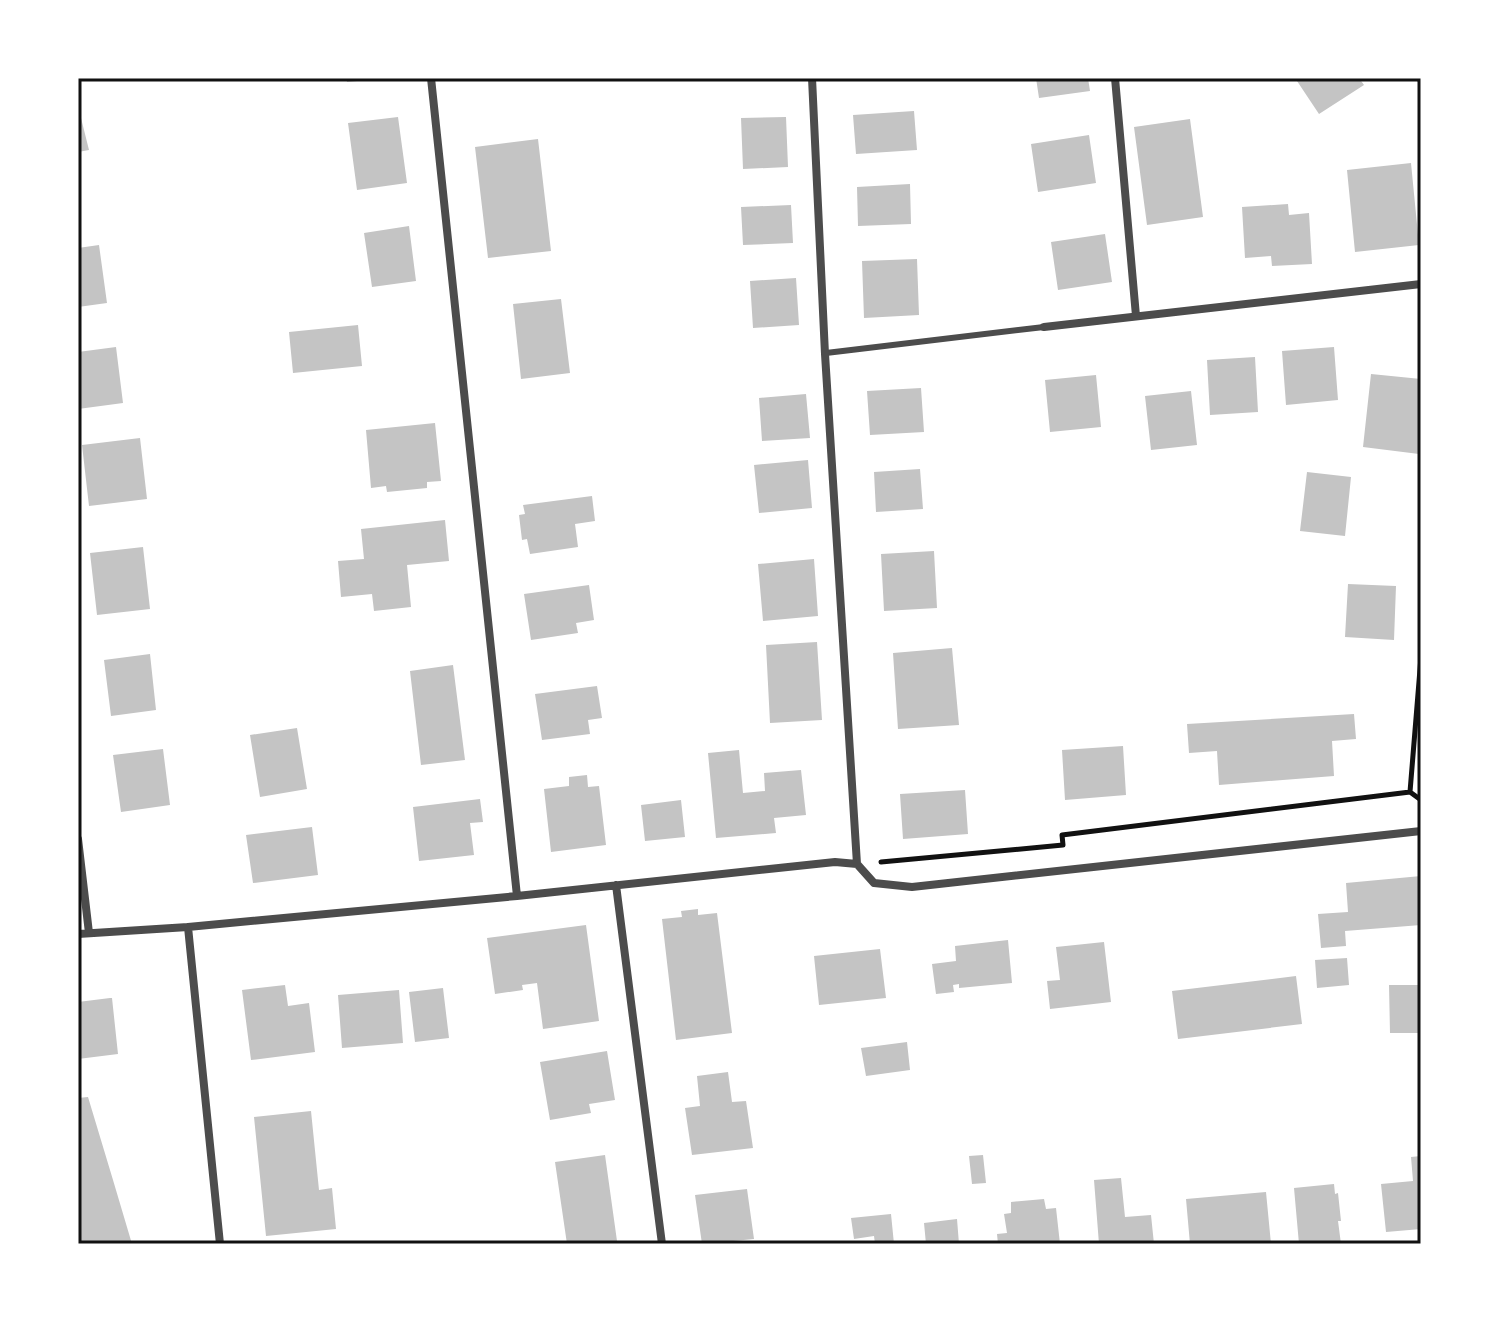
<svg xmlns="http://www.w3.org/2000/svg" width="1499" height="1322" font-family="Ubuntu,sans-serif">
<rect width="100%" height="100%" fill="#fff"/>
<!-- building -->
<path fill="#c4c4c4" d="M346,78H368V80L347,82Z
M1036,78H1088L1090,91L1039,98Z
M1295,78H1359L1364,85L1319,114Z
M78,106L89,150L78,152Z
M914,111L917,150L856,154L853,115Z
M398,117L407,183L357,190L348,123Z
M786,117L788,167L743,169L741,118Z
M1190,119L1203,217L1147,225L1134,127Z
M1089,135L1096,183L1038,192L1031,144Z
M538,139L551,251L488,258L475,147Z
M1411,163L1419,245L1355,252L1347,170Z
M910,184L911,224L858,226L857,187Z
M1288,204L1289,215L1309,213L1312,264L1272,266L1271,256L1245,258L1242,207Z
M791,205L793,243L743,245L741,207Z
M409,226L416,281L372,287L364,233Z
M1105,234L1112,282L1058,290L1051,242Z
M99,245L107,303L78,307V248Z
M917,259L919,315L864,318L862,261Z
M796,278L799,325L753,328L750,281Z
M561,299L570,373L521,379L513,304Z
M358,325L362,366L293,373L289,332Z
M116,347L123,403L78,409V352Z
M1334,347L1338,400L1286,405L1282,351Z
M1255,357L1258,412L1210,415L1207,360Z
M1371,374L1421,379V438L1419,454L1363,447Z
M1096,375L1101,427L1050,432L1045,380Z
M921,388L924,432L870,435L867,391Z
M1191,391L1197,445L1151,450L1145,396Z
M806,394L810,438L762,441L759,398Z
M435,423L441,481L427,482V488L387,492L386,486L371,488L366,430Z
M140,438L147,499L89,506L82,445Z
M808,460L812,508L759,513L754,465Z
M920,469L923,509L876,512L874,472Z
M1307,472L1351,477L1345,536L1300,531Z
M592,496L595,521L575,524L578,547L530,554L527,539L522,540L519,515L525,514L523,505Z
M445,520L449,561L407,565L411,607L374,611L372,594L341,597L338,561L364,559L361,529Z
M143,547L150,609L97,615L90,553Z
M934,551L937,608L884,611L881,554Z
M814,559L818,616L763,621L758,564Z
M1348,584L1396,586L1394,640L1345,637Z
M589,585L594,620L576,623L578,633L531,640L524,594Z
M817,642L822,720L770,723L766,645Z
M952,648L959,725L898,729L893,653Z
M150,654L156,710L111,716L104,660Z
M453,665L465,760L421,765L410,671Z
M597,686L602,718L588,720L590,734L542,740L535,694Z
M1354,714L1356,739L1332,741L1334,776L1219,785L1217,751L1189,753L1187,724Z
M297,728L307,789L260,797L250,735Z
M1123,746L1126,795L1065,800L1062,750Z
M163,749L170,805L121,812L113,755Z
M739,750L743,793L765,791L764,773L801,770L806,815L774,818L776,833L716,838L708,753Z
M587,775L588,787L599,786L606,845L551,852L544,789L569,786V777Z
M965,790L968,834L903,839L900,794Z
M480,799L483,822L470,823L474,855L419,861L413,807Z
M681,800L685,837L645,841L641,805Z
M312,827L318,875L253,883L246,835Z
M1421,876V925L1345,931L1346,946L1321,948L1318,914L1348,912L1346,883Z
M698,909V915L717,913L732,1033L676,1040L662,919L682,917L681,911Z
M586,925L599,1021L543,1029L537,983L522,985L523,990L495,994L487,938Z
M1008,940L1012,983L959,988V984L953,985L954,992L936,994L932,964L956,961L955,946Z
M1104,942L1111,1002L1050,1009L1047,981L1060,980L1056,947Z
M880,949L886,998L819,1005L814,956Z
M1347,958L1349,985L1317,988L1315,960Z
M1296,976L1302,1024L1178,1039L1172,991Z
M285,985L288,1006L309,1003L315,1052L251,1060L242,990Z
M1389,985H1421V1033H1390Z
M443,988L449,1038L415,1042L409,992Z
M399,990L403,1043L342,1048L338,995Z
M110,998H112L118,1054L78,1059V1002Z
M907,1042L910,1070L866,1076L861,1048Z
M607,1051L615,1100L589,1104L591,1113L550,1120L540,1062Z
M728,1072L732,1102L746,1101L753,1148L692,1155L685,1108L700,1106L697,1076Z
M88,1097L113,1180L132,1244H78V1098Z
M311,1111L319,1190L332,1188L336,1229L266,1236L254,1117Z
M605,1155L617,1241L595,1244H567L555,1162Z
M983,1155L986,1183L972,1184L969,1156Z
M1421,1156V1229L1386,1232L1381,1184L1413,1181L1411,1157Z
M1121,1178L1125,1217L1151,1215L1154,1244H1099L1094,1180Z
M1334,1184L1335,1194L1338,1193L1341,1221H1338L1341,1244H1299L1294,1188Z
M747,1189L754,1239L702,1244L695,1195Z
M1266,1192L1271,1244H1190L1186,1199Z
M1044,1199L1046,1209L1056,1208L1060,1244H998L997,1234L1007,1233L1004,1214L1011,1213V1202Z
M891,1214L894,1244H875L874,1236L854,1239L851,1218Z
M957,1219L959,1244H926L924,1223Z"/>
<g fill="none" stroke-linecap="round" stroke-linejoin="round">
<!-- path -->
<path stroke="#111" stroke-width="5" d="M1421,657L1410,792L1421,800
M881,862L1063,845L1062,835L1410,792"/>
<!-- service -->
<path stroke="#4c4c4c" stroke-width="6" d="M826,353L1044,327"/>
<!-- minor -->
<path stroke="#4c4c4c" stroke-width="8" d="M431,78L517,896
M812,78L825,354L857,864
M1115,78L1136,316
M1421,78V79
M1044,327L1421,284
M78,839L89,933
M616,885L662,1244
M188,927L220,1244
M78,934L188,927L517,896L835,862L857,864L874,883L912,887L1421,831"/>
</g>
<!-- border -->
<rect width="1499" height="1322" fill="none" stroke="#ffffff" stroke-width="160"/>
<rect x="80" y="80" width="1339" height="1162" fill="none" stroke="#111" stroke-width="3"/>
</svg>
